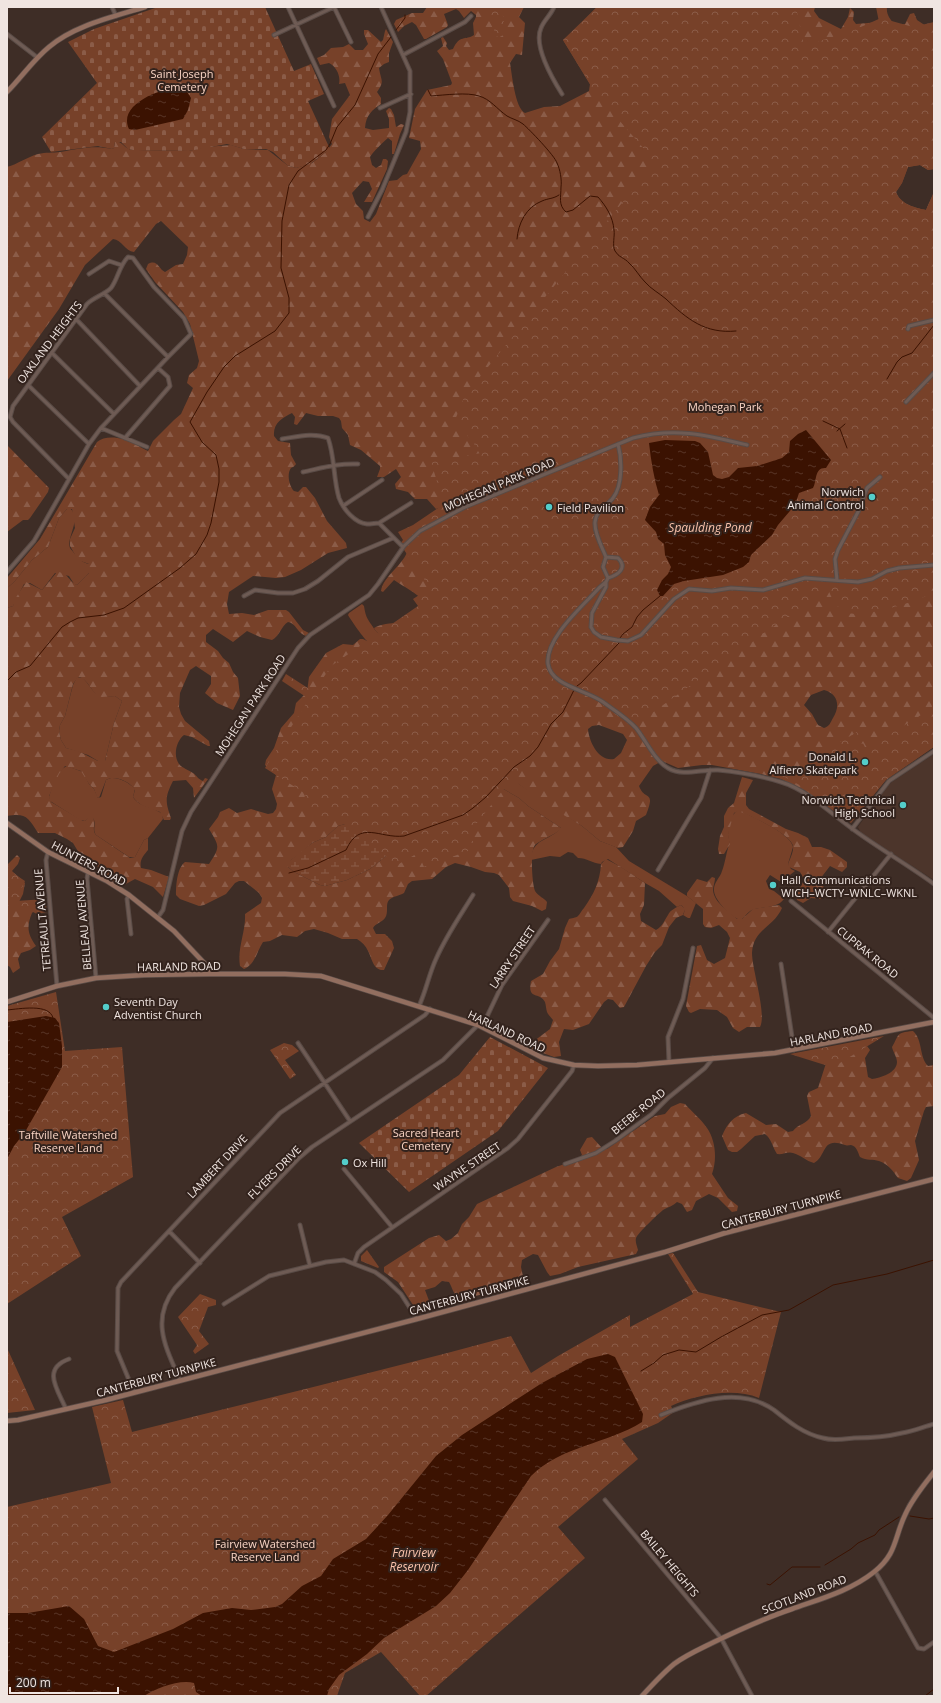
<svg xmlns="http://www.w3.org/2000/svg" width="941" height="1703" font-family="'Open Sans',sans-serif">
<defs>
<pattern id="forest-firs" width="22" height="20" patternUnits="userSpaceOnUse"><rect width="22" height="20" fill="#774129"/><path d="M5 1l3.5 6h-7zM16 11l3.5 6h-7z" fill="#8b5c48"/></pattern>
<pattern id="wetland-marsh" width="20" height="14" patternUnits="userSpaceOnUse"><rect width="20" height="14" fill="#774129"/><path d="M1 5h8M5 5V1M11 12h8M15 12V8" fill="none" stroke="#8b5c48"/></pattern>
<pattern id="cemetery-stones" width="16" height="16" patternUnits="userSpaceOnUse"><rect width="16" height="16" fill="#774129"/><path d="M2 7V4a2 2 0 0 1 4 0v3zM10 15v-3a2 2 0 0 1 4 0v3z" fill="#8b5c48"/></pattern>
<pattern id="park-crowns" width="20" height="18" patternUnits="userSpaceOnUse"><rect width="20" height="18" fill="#774129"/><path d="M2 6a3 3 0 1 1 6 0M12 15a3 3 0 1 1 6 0" fill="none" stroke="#8b5c48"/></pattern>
<pattern id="water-ripples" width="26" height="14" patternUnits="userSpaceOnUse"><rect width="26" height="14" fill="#3b1201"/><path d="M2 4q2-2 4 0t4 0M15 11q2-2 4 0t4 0" fill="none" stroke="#583426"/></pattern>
</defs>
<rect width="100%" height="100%" fill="#3e2d26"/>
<!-- built -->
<path fill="#4c352b" d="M934,754V880L861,833L858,827L885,789L892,782Z"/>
<!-- grass -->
<path fill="#774129" d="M67,509L70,508C82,520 66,537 70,548C71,550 73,551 74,553C79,559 81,562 89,564V573L77,585L74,584L69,576L55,573L42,590L30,583L24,584L13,606L7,608V588L14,582L32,560L48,547L59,518Z
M362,604L364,606C366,619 368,619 375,630L519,784L582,826L600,841L616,847L629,861L687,896L696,903L690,918H688L683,915C685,912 685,908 681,905L677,907L659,891L645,883L608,859L602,862L601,864C592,863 587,858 578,858L573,853L568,852L560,857L550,856L531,860C532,838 548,842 561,828L528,806L519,798L500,787L367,641C365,640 350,619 348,615L349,613Z
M77,677L83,678C97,694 93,697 115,696L122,701L114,723L105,761H98L88,755L66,748L61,740L59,731L60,725L65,716L73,685Z
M67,766L83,772L89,784L94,789L98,798L101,797L106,780C114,774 129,782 135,789L133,797C140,808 153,806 162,814L163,819L148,838L144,840L135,857H129L96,835C91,828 99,821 90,816L85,821L80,820L50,801L49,797C52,788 57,770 67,766Z
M738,810C751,816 791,833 793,847L788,864L791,869L795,871L781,882L770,875L766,881L769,889L774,891L784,899C777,909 762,906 752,910C747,912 745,918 740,920C731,917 715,901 714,891C713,883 720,878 722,871C725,864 726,853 729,845C730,841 728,839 728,835C728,828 731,814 738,810Z"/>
<!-- forest -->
<path fill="url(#forest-firs)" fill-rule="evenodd" d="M427,7H524L519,17L525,23L522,55L516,54L510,63C512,74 515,108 525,113L544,107L560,106L589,91L590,84L563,40L571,34L597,7H815L814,11L819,18L841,29L848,17L850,8L854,12L853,20L856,24L879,22L876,7H887C886,14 890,19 895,25L905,24L910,14L914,13L917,20L926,26L867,147L934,169L928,170L920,165L908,167L902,183L896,192C900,204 915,208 926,210L934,192V317L436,509L427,499H415L408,492L396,489L395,484L401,477L396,469L384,477H377L380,469V466L361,450L350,445L348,435L342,428L341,421L339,418L333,416H318L306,413L297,425L294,424L295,417L292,413C282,418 273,423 274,436L278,441L290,443L291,455L296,464C295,466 293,467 291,468C286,475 290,487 294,491L298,492L303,487H306L315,498L327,521L346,543L347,548L328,553L301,570L285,577L276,578L253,576L229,592L227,604L229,614L242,613L254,615L268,610H286L289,612L303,630L309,633L306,636C297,633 296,623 288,622C281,626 280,636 272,640L260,637L247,631L233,642L213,629L206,635V642L218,651L223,658L229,663L233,672L238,678L240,696L233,710L217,703L205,693L211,684V676L196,666L190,670L180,693L179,707L181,714L185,721L209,741L210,746H208L192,737L184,735C176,741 173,756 179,764C182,768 189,770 193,773C197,776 198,779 203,781L205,778L208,779L194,798L193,788L186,780L173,781C165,797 165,801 171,818L170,820H164L160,812C149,808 139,806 133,797L135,790C131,782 114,774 106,780L99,798L97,797L94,789L89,784L81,771L65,766L59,774L49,796L51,802L83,821H85L89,816H92C97,823 91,829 96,835L130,858L135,857L144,840L148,838V850C144,855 139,860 141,868L151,870L169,877L163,897L153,887L135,879L124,885L109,880L93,861L79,853L73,843L67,839L55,833H38C28,817 26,813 7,816V608L13,606L15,599L26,582L42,590L57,572C68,572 69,582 77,585L89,573V564L78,560L70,546V539L75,528L72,509H67L59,518L48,547L32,560L14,582L7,588V578L40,539L97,442C106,434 124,438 134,443C139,446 143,449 148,451L153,441L174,420L181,414L193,388L187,383L189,375L197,368L199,361L190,324L183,312L155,282L146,269L148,264C158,259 158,269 165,272L176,265L183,264L187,255L188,247L161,221L156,224L134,252C125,251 122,240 113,239L85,265L59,309L7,381V167C18,164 27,157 38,154C46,152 53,153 60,152C79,149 93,145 112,149L114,148L115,142C121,141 122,145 127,148C130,150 133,150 137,150L189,151L206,147L231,145L244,149L268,150L287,165L296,168L312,163L326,152L332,144L329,137L332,119L350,95L345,83L339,84C341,76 336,66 329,63L320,65L317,58L324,55L331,48L343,47L349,44L355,50H363L368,44L364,34V30H368L381,42L383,40L385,31L386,29L393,42L389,53V62L384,64L379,68C381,81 385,81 377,92L381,98V104C372,110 366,115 365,128L373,130L389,128V119L386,111L389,108L391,109L394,115L396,127L401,124L404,125L400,134L394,154H392V141L388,138C384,141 372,153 370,157L372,165L376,168L381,165L383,159H386L388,161L387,169L372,202H364L372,189L369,182L363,181L352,193L356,204L363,211L364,219L370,222L376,214L389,181L397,180L403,175L407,174L421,149L420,141L409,138L415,109L427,90L451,85L452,83L443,59L437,51L443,46L441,38L443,37L447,43L446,46L449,50L453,49C460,34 465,41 474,35L473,23L476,17V15L471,11L464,18L459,11L456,9L444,14L448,25L447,27L426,39H424L416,25L412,22L404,26L398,32L394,24L396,20L412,13H423ZM78,677C89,678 91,695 102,697C107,697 111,696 115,696L122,701L114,723L105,761H98L78,751L66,748L61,740L59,731L60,725L65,716L73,684Z
M7,445L49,488L48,492L30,518L28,520H23L7,532Z
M408,549L934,571V708L845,819L804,790L781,779L761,774L712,765H702L678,768L662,761L653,766L639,786C645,802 656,789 646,815L636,821L633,831L623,847L618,848L600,841L582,826L552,808L506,775L375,630L374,628C380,624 391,623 399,623L424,601C415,592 404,587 394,580L383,592L381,591C383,576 405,564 408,549ZM824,690C839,694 840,707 833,718C830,723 830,726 824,728L818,725L812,714L804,705L811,695ZM599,725L623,734L627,740L621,753L614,759C599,762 589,742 588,729L592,726Z
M360,639H363L367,641L362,824H345L338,826L326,837L312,843L301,853L291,860L288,867L294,872L320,885L325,886L347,880L370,869L396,848L500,787L519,798L528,806L561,828V829C553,836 540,840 535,845C530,851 532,884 535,891C538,896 544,898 547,902L546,909L542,911L532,906L513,901L510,897L509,888L499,875L494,873L485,872L471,867L455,863L446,867L432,879L412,881L408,884L404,893C399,896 393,896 389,900C385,904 389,912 385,918C381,923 376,923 373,928L376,934H385L392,941L394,948L384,970C373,971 372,958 368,951C366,946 362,942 357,939H342L328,933L314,929L305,931L297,937L282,935L270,941L263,942C257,951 255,965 244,969L240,966C237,948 246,932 245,914L261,903L262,898L259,893L244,881H239L235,883L226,894L204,905L199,906L180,899L176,895C176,885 177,868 185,862L209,864C221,846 219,846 209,829L218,817L220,812L229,808L237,813L251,809L268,814L273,813L276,809L277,804L272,789L276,775L265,765L266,760L274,748L281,728L294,713L296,703L307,692L309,677L326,653L343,644L353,645Z
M742,777L753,780L746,793V805L749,809L786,829L798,833L808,838L812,847H821L830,850L847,862V867L842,872L830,866L820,879L826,892L821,899L811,898L803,903L797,900C795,893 802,887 804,879L800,872L789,867L788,864C790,859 794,851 793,846C791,834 749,815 738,811L734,813L728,834L730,844L724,854H719L718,849L720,836L724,827V816L728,808L734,803Z
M17,855L20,858L18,864L12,871L25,883L23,894L19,902L45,900L47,912L37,914L33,912L32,913C26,927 28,935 36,946L30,950L21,953L18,959L20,968L13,973L10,967L7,965V865Z
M606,859L621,867L645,883L644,905L640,914L641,921L656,930C663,926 664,921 668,915C670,910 677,907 681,905L685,909L683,915L676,918L669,927L662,945L655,952L646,966L624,1007L620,1008L613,1000L608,999L604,1002L589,1024L573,1030L564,1029L559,1042L561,1056L554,1057L532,1049L534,1041L550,1029L553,1020C551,1017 548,1015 547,1012C546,1009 546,1005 545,1002C540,991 527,1001 531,981L543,974L550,961L559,949L565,928L569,919C571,918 576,918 578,916C580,914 582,910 584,908C594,894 600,881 601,864Z
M712,877L715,878C715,882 713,886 713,890C714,903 729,911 737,919H742L753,909L779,905L782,908C774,927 753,929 752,953C752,970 767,1014 760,1027H747L739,1032L733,1028L727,1017L717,1010L700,1009L691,1013L689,1012L686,1006L697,946L701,945L707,960L714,964L725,958L730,938L727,932L719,925L711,928L705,927L703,924V909L687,896V893L697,879L707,882Z
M913,1031C923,1040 919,1057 928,1066L934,1065V1106L926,1107L924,1111L915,1141L919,1160L911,1178L907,1181L898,1178C893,1171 888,1164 879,1161C873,1159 867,1161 860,1157C858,1153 857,1146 851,1145C849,1145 847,1146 845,1145C821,1136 827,1156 814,1163C806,1161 801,1155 793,1153C788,1151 783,1155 777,1154C773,1148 771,1138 765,1134L755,1136L741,1149L737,1152H732L728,1150L722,1136C727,1124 733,1116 746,1113L766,1125L776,1124L788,1132L793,1131C798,1124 807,1124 811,1116L807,1096L809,1092L818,1088L827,1060L867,1046L870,1050L865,1058L868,1077L872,1079C880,1078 897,1073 897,1062C897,1057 893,1052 892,1047C900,1034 895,1033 913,1031Z
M680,1103L685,1104C692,1112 701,1119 707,1128C716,1141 717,1160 712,1174L728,1198L738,1206L737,1211L732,1212L718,1198L709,1194L696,1201L692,1210L687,1212L682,1204L677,1202C673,1206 668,1207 663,1210C658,1214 638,1233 636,1238C635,1242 637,1246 638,1250L636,1254L578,1267L560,1274L550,1276L547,1272L538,1255L533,1254L522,1260L521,1267L524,1281C515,1285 465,1301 459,1298C454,1296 452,1287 449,1282L442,1281L435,1287L425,1290L431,1306L419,1310L415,1308L398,1282L384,1272V1267L429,1238L439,1235L446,1241L451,1239L458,1233L462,1224L469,1217L477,1204L556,1167L579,1159L582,1155L580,1150L587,1138L592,1137L602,1148L607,1149L655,1116L665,1114L671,1107Z"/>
<!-- wetland -->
<path fill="url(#wetland-marsh)" d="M345,824H362L396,848L370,869L347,880L325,886L320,885L294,872L288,867L287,863L312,843L326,837L338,826Z"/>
<!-- cemetery -->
<path fill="url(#cemetery-stones)" d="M158,7H265L294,71L311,64L324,94L308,101L330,149L310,164L296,168L287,165L273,152L266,149H244L227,144L189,151L133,150L128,149L121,142H115L114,148L112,149L98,146L51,152L42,137L97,83L68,42L94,29Z
M490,1037L548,1068L498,1131L409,1192L359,1143L459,1075Z"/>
<!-- park -->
<path fill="url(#park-crowns)" d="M482,7H502L505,34L498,38L487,16L492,13L489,8L484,11Z
M597,7H796L804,46L854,30L881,18L913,27L934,22V169L928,170L920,165L908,167L902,183L896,192C900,204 915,208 926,210L934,192V592C919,601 864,618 848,613C838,610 830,597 828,588L632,727L592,697L576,692L531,754L467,836L479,847L424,867L418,853L397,865L336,815L325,821L300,805L306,794L265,768L309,699L282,681L286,674L314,692L331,666L418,606L413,599L430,588L400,544L403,540L398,532L413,525L444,504L431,462L481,453L455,420L465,395L653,165L650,156L594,91L563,40Z
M934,705V747L886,780L851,823L803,787L783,776L857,732L866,749L921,715Z
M7,869L25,881L16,901L46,899V907L12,910L7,922Z
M56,992L65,1051L122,1047L133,1177L62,1217L81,1256L7,1304V1006Z
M884,1036L830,1069L829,1062L825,1065L790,1054Z
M284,1043L292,1045L299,1051L285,1060L296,1075L290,1079L270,1050Z
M367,1250L379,1267L378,1268L361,1261V1256Z
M673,1253L698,1292L781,1312L759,1398C733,1387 695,1395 671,1406L674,1412L658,1423L622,1439L638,1459L558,1527L585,1558L426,1696H420L381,1652L345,1673L337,1696H7V1507L111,1483L92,1407L123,1400L132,1432C259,1400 386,1370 511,1336L531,1373L558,1356L630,1315V1327L693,1294L668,1254Z
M200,1294L216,1300V1305L208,1307L199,1331L209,1344L195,1354L193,1351L197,1345L178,1317Z
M7,1349L8,1350L35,1410L7,1413Z"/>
<!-- water -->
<path fill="url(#water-ripples)" d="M180,87L186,90L191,98L188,110L183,119L135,130L129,129C117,104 162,88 180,87Z
M806,430L831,460L826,468C814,467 817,482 813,488L799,493L795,505L778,525L772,535L751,555L749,562L743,567L723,575L684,581L674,584L663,596H660L657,590L662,580L668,574L671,567L665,555L664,544L658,539L656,532L645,520L650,507L659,495C654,479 651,461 649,443L665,440L695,441L700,443L708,452L713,475L717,478L722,479L729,477L738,468L757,466L782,458L789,452L790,441L798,434Z
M46,1016L55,1018L59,1023L62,1046V1067L25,1132L14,1146L7,1159V1022Z
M608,1354L615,1357L643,1414L642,1422C607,1444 561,1446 531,1476L468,1570L450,1593L436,1606L384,1638L367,1654L339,1675L329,1689L327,1696H202L196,1692L194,1683C180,1679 156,1688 144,1696H7V1613H28L69,1606L84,1619L98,1646L114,1652L173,1629L203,1613L232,1608L251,1610L275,1607L282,1604L302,1586L321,1576L333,1559L366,1539L388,1515L436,1456L462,1435L542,1383L587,1359Z"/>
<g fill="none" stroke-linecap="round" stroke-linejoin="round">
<!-- stream -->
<path stroke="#3b1201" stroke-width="1" d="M396,30L405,18V15
M428,90L431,96C445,95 467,92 479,96C490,99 497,109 507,116C512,119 518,120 523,124C529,129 555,156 557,163C560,169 562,180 561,187C561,197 558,205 566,212L573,210L590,196L598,197C606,206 613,217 614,230C615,236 612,245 615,251C618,257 625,258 629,263C635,268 639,276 645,282C651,289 659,293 666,299C687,319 705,334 736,331
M517,239C518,224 526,207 542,201C549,198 553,199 559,195
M887,379L897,362L902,357L912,353L934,325
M823,421L840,429L847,448
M837,431L845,424
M620,638L623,634L632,627L637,617L643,610L660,596
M7,681L16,672L30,666L62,627L70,622L78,618L104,615L124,608L180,568L196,554L207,535L211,523L219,482V469L216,455L202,442L190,422L207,392L224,367L235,356L275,331L289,313V298L281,268L282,221L289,185L298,171L326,150L330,144L337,127L355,105L378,54L391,37
M577,686L581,683L619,643
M289,873L308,868L346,850C360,819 380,839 404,836L463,815L473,808L486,797L514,767L530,756L538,747L551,724L563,712L574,690
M7,1010C19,1009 50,1003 53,1018
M641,1371L654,1363L663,1355L679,1350L696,1352L721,1337L762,1315L789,1310L833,1285L887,1274L934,1260
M910,1516L929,1519L934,1518
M825,1565L851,1549L858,1543L875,1535L879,1530L899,1517
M767,1584L770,1585L792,1567H820
M925,1696L934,1689"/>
<defs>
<path id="street" d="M112,7L116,16
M288,7L334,106
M554,7C551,15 544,20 541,28C533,46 552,78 562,94
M7,34L38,58
M274,35L334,7L351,42
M403,55L465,22L471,16
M380,108L411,94
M368,217L382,190L406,132L410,112V71L381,7
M89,274L109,261L121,265
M104,293L168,357
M76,319L140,386
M908,329L909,326L934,320
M52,353L114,414
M28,385L89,444
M906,402L934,373
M101,428L147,447
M125,438L170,386L168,377L158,368
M282,439C296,437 313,432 328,438C335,457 333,478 339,498C343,509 355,523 367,524C371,524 376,523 379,523L403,547
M303,472C322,468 338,463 358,464
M343,506L382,480
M379,523L411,503
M606,557L618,558C628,568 618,575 608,578L606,582V587L592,613L591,627L594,632L601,637L617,640L628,641L641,635L674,599L689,589L712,591L731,588L763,590L805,578L858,582L872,579L887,571L899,568L934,565
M606,557C602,547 594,533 595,522C596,510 607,506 613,498C623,485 622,459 618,444
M606,557L603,567L608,578
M7,572L34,541L89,444L101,428L168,357L191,334L184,318L154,287L133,258L128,257C119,266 118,279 111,288C104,295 94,297 87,304L13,406L10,417L13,422L69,479
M837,580L835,559L838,550L858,512L867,488L880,477
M606,582L599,588C583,606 545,638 548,664C551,686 587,690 603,702C614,710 627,718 636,728C645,739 655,761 668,768C683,777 702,769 718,770C739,772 761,776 781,782C808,790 831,814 854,830C880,849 908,865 934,884
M244,596L255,590L278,593H293L305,589L318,581L348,557L393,538
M852,829L889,781L934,751
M48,852L46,860L57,986
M658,870L701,798L710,770
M88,872L87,879L96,978
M129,895L127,899L131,934
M791,901L934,1018
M158,917L163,910L182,831L191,812L298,648L310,635L369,595L378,584L404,546L420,531L465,507L633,438C675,427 706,435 747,445
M828,932L891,854
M781,964L794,1050
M419,1006C426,991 429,974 436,959C446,936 460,916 473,895
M482,1027L502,985L548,920
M298,1043L350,1121
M669,1062L668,1037L683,999L693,948
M565,1164L596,1153L615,1141L652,1114L668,1098L705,1068L713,1058
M344,1169L392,1227
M300,1225L310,1266
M169,1231L200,1263
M354,1264L358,1253L364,1247L508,1148L518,1139L572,1071L574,1065
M224,1304L269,1276L326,1262L344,1260L375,1272L386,1280L401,1294L417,1319
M180,1380C166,1348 150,1320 175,1288L299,1158L312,1147L443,1060L478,1025
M134,1392L117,1351L118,1288L121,1282L280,1113L425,1015L430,1009
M66,1409C58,1390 41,1369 69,1359
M661,1415C696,1401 740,1386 774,1410C789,1422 804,1434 823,1438C833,1441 844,1439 854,1438C870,1438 886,1437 902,1433C913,1431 923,1427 934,1424
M605,1500L721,1638L752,1696
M875,1571L918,1648L924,1649L934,1642"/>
<path id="secondary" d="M7,92C21,78 33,60 49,47C75,25 113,17 145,7
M7,823L48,852L107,881L129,895L174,931L206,965L209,974
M7,1002L57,986L96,978L144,975L209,974H285L321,976L478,1025L543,1058L574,1065L598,1066L637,1065L775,1053L934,1022
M7,1421L18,1420L106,1400L417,1319L665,1252L725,1233L934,1179
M642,1696C652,1685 662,1674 674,1664C686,1655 700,1649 714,1642C739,1630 765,1618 792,1609C820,1599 850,1591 874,1572C897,1554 894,1538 905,1515C912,1499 923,1486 934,1472"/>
</defs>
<!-- street casing -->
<use href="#street" stroke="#594b46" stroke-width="5"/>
<!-- secondary casing -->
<use href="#secondary" stroke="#594b46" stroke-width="6"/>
<!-- street -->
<use href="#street" stroke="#6e5b54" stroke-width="3"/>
<!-- secondary -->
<use href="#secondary" stroke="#926e5f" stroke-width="4.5"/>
</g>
<!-- markers -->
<g fill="#53cdca" stroke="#33231d" stroke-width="1.5">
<circle cx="872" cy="497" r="4"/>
<circle cx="549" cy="507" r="4"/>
<circle cx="865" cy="762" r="4"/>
<circle cx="903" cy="805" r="4"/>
<circle cx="773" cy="885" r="4"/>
<circle cx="106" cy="1007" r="4"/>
<circle cx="345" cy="1162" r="4"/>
</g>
<g text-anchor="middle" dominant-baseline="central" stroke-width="4" stroke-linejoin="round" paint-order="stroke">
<!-- park labels -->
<g font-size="11" fill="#fad5c5" stroke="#33231d">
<text x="182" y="73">Saint Joseph<tspan x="182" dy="13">Cemetery</tspan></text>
<text x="725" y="406">Mohegan Park</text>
<text x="426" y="1132">Sacred Heart<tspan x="426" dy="13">Cemetery</tspan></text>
<text x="68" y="1134">Taftville Watershed<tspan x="68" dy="13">Reserve Land</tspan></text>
<text x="265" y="1543">Fairview Watershed<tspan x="265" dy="13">Reserve Land</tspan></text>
</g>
<!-- street labels -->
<g font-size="11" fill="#f0e5e1" stroke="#33231d">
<text transform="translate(49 342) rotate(-53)">OAKLAND HEIGHTS</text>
<text transform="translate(499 484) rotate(-23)">MOHEGAN PARK ROAD</text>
<text transform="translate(250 705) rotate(-57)">MOHEGAN PARK ROAD</text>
<text transform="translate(89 863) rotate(28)">HUNTERS ROAD</text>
<text transform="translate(42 920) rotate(-95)">TETREAULT AVENUE</text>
<text transform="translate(83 925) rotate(-95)">BELLEAU AVENUE</text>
<text transform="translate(868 952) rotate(39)">CUPRAK ROAD</text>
<text transform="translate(512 957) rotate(-56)">LARRY STREET</text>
<text transform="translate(179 966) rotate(-1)">HARLAND ROAD</text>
<text transform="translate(507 1031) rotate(25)">HARLAND ROAD</text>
<text transform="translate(831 1034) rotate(-11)">HARLAND ROAD</text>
<text transform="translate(638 1111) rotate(-39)">BEEBE ROAD</text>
<text transform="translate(217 1166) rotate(-47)">LAMBERT DRIVE</text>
<text transform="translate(467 1166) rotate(-34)">WAYNE STREET</text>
<text transform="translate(274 1172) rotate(-45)">FLYERS DRIVE</text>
<text transform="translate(781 1209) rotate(-15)">CANTERBURY TURNPIKE</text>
<text transform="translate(469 1295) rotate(-15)">CANTERBURY TURNPIKE</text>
<text transform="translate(156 1377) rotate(-15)">CANTERBURY TURNPIKE</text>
<text transform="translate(670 1563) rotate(50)">BAILEY HEIGHTS</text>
<text transform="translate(804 1594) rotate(-21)">SCOTLAND ROAD</text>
</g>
<!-- poi labels -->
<g font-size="11" fill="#f0e5e1" stroke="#33231d" text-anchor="start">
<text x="864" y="491" text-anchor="end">Norwich<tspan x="864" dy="13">Animal Control</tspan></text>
<text x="557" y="507">Field Pavilion</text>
<text x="857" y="756" text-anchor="end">Donald L.<tspan x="857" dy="13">Alfiero Skatepark</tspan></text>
<text x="895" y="799" text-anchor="end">Norwich Technical<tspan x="895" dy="13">High School</tspan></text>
<text x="781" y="879">Hall Communications<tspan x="781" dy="13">WICH–WCTY–WNLC–WKNL</tspan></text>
<text x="114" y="1001">Seventh Day<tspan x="114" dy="13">Adventist Church</tspan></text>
<text x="353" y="1162">Ox Hill</text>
</g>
<!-- water labels -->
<g font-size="12" font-style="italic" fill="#f9c2ab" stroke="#33231d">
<text x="710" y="527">Spaulding Pond</text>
<text x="414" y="1552">Fairview<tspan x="414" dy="14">Reservoir</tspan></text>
</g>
</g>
<!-- border -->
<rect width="941" height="1703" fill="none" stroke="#f0e5e1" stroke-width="16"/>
<!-- scale -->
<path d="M10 1687v6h108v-6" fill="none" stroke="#f0e5e1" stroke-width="2"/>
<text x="16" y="1687" font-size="12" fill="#f0e5e1" stroke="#33231d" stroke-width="3" paint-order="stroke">200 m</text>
</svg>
